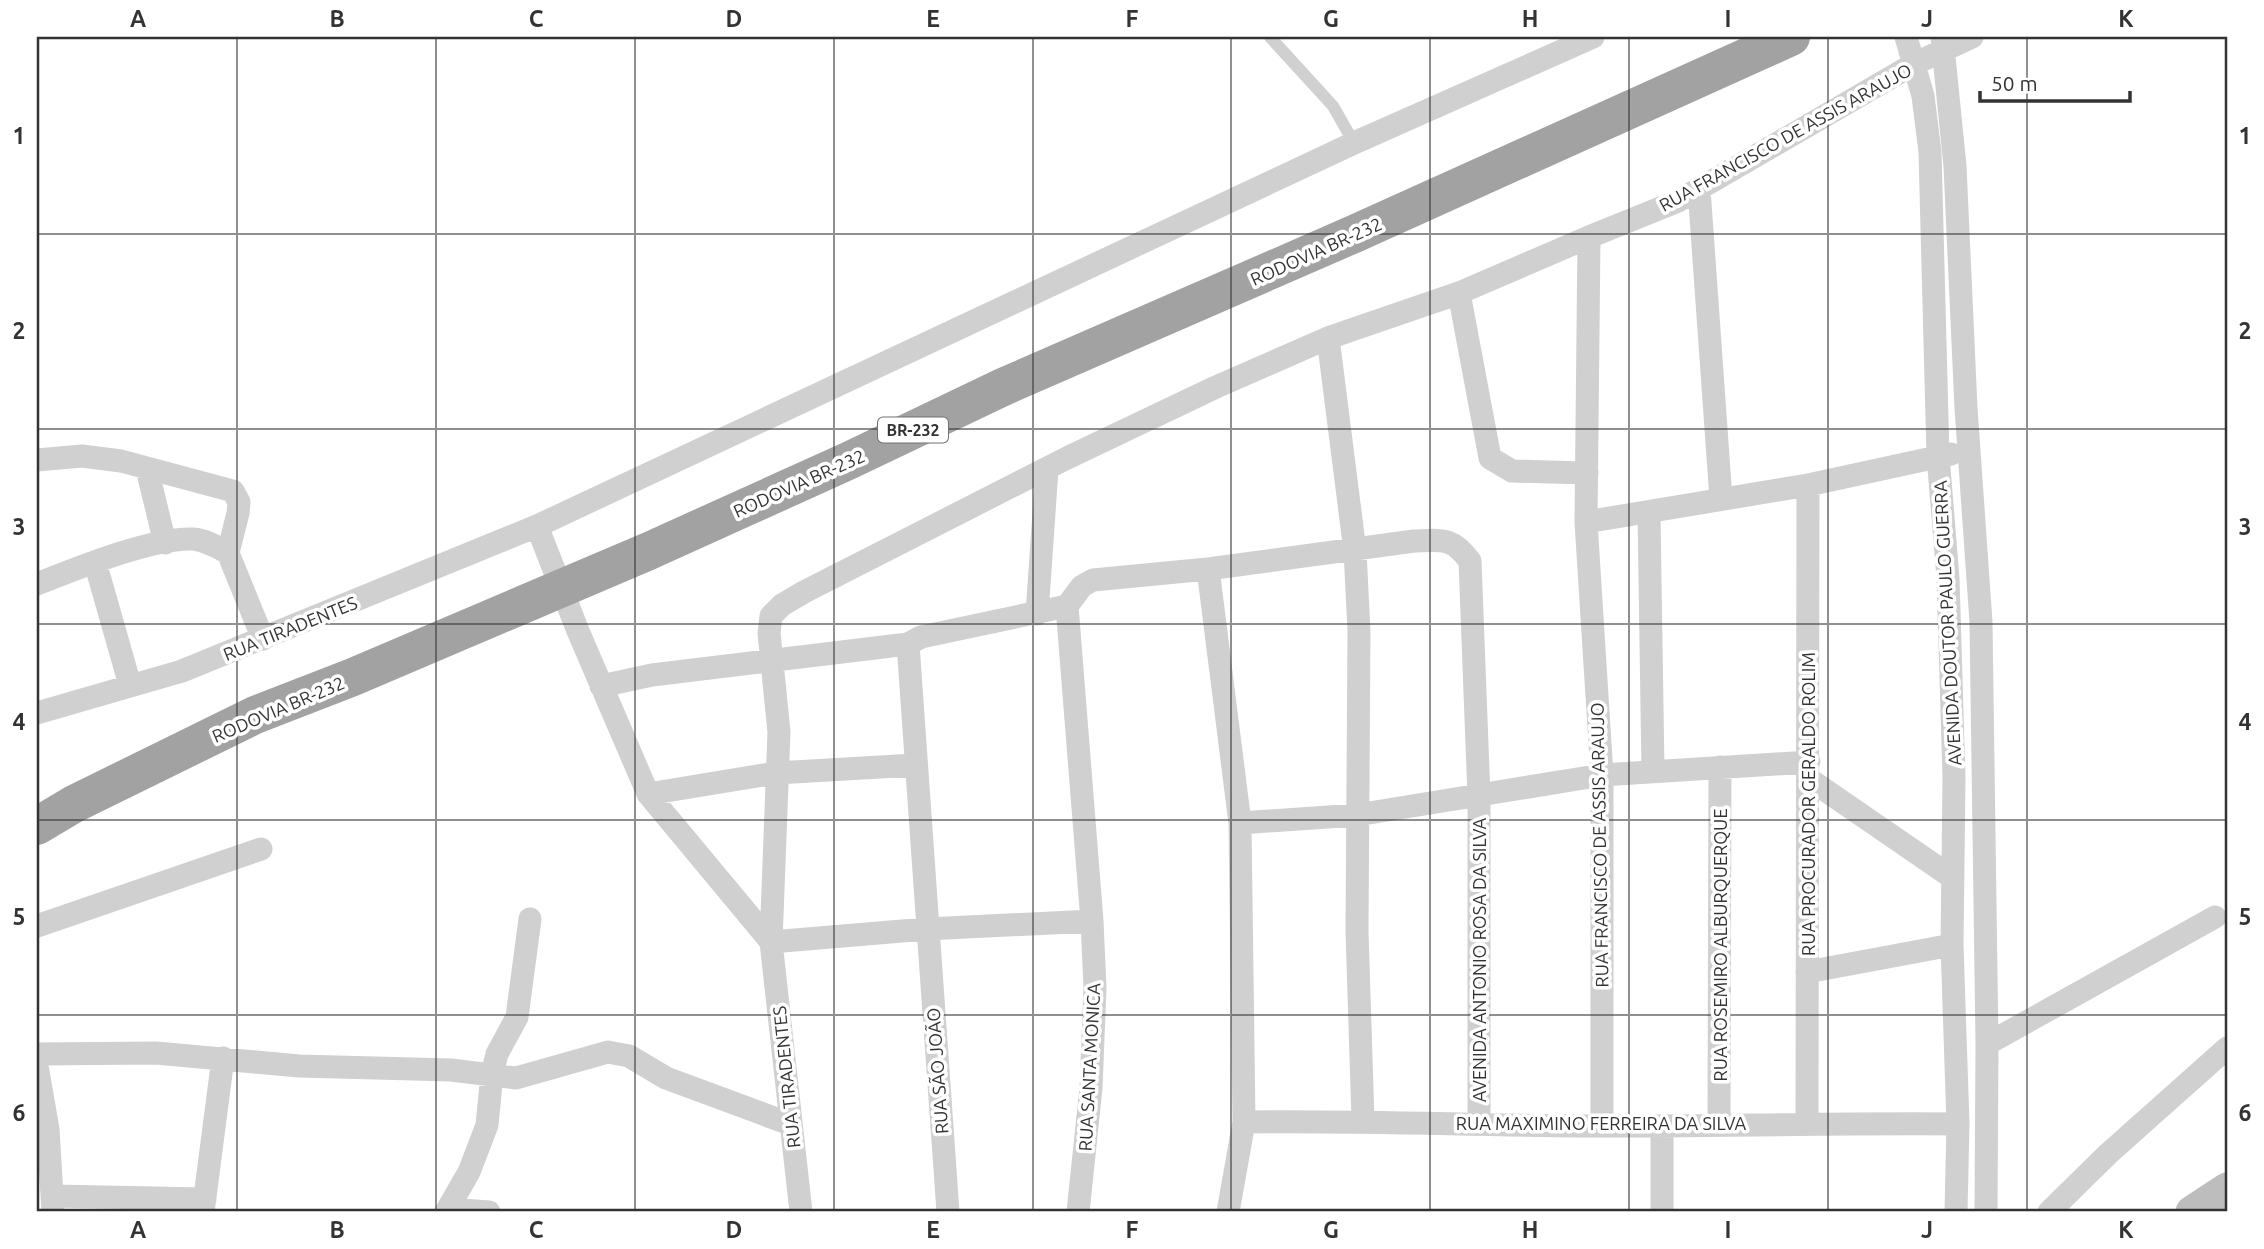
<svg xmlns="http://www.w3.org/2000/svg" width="2264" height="1249" font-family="Ubuntu,sans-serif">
<rect width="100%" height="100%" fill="#fff"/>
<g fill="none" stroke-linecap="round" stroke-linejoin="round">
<!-- service -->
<path stroke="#d0d0d0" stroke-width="12" d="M1270,37L1333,106L1354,143"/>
<!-- minor -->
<path stroke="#d0d0d0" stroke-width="23" d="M1906,37L1923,96L1930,152L1938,456L1948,578L1954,778L1952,945L1958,1124L1956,1212
M1942,37L1955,166L1966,408L1981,622L1987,1044L1986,1212
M1699,189L1721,499
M1459,293L1490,458L1512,471L1587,473
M1328,338L1355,551L1359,631L1357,931L1363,1120
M37,460L82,456L121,461L233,491L239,502L238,513L228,553L263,639
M147,469L165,543
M1649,514L1653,771
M1586,522L1808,485L1951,454
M537,526L578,631L648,794L771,942
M95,562L130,685
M1208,569L1414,541C1443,540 1452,537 1470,561L1479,797V1123
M37,584C75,569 153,537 193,539C206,540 217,547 228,553
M1067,606L1092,921L1095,988L1091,1088L1078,1212
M1037,614L1047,469
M908,644L948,1212
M601,686L652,675L908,644L921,637L1067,606L1082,586L1093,580L1208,569L1240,823L1244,1122L1228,1212
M37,713L182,671L537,526L1354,143L1593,37
M1809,779L1953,878
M648,794L776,773L915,765
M1240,823L1357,815L1602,775L1809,762
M37,926L261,849
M771,942L926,929L1092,921
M1807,972L1952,945
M1987,1044L2215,917
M37,1054L156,1053L299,1066L451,1070L516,1078L608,1052L629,1056L666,1078L790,1124
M37,1066L48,1129L53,1212
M1244,1122C1364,1120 1484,1126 1604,1126C1722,1126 1840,1123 1958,1124
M1807,1122L1808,485
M1719,1124L1720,767
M1602,1126V775L1586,522L1589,237L1678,201L1914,64L1972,37
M53,1196L205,1199
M448,1209L489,1212
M203,1212L223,1058
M446,1212L469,1172L487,1125L492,1074L497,1054L517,1017L530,919
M801,1212L771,942L779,732L769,633L771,616L782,605L804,592L1067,458L1216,387L1328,338L1459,293L1589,237
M1662,1212V1126
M2049,1212L2108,1154L2227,1048"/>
<!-- secondary -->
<path stroke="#bdbdbd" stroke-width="33" d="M2192,1212L2227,1189"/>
<!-- trunk -->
<path stroke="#a2a2a2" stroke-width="38" d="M37,826L74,804L255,715L353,677L649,551L848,461L1003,387L1354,234L1791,37"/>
</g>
<!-- grid -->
<path fill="none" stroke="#333" stroke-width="2" stroke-opacity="0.55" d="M237,37V1212M436,37V1212M635,37V1212M834,37V1212M1033,37V1212M1231,37V1212M1430,37V1212M1629,37V1212M1828,37V1212M2027,37V1212M37,234H2227M37,429H2227M37,624H2227M37,820H2227M37,1015H2227"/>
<g text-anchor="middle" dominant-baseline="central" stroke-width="7" stroke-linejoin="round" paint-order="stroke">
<!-- shield labels -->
<rect fill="#fff" stroke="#707070" stroke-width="2" x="878" y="417.5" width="70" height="25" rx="5"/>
<g font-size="16" font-weight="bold" fill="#333">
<text x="913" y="430">BR-232</text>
</g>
<!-- street labels -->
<g font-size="18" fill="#333" stroke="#fff">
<text transform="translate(1785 137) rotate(-29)">RUA FRANCISCO DE ASSIS ARAUJO</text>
<text transform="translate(1316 251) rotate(-24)">RODOVIA BR-232</text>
<text transform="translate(799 483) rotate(-24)">RODOVIA BR-232</text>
<text transform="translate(1947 623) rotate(-93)">AVENIDA DOUTOR PAULO GUERRA</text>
<text transform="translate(290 628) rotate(-22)">RUA TIRADENTES</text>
<text transform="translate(278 709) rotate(-23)">RODOVIA BR-232</text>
<text transform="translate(1808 804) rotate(-90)">RUA PROCURADOR GERALDO ROLIM</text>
<text transform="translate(1599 845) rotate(-91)">RUA FRANCISCO DE ASSIS ARAUJO</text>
<text transform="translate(1720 945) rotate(-90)">RUA ROSEMIRO ALBURQUERQUE</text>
<text transform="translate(1479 960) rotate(-90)">AVENIDA ANTONIO ROSA DA SILVA</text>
<text transform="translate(1089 1067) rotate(-87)">RUA SANTA MONICA</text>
<text transform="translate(937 1071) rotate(-94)">RUA SÃO JOÃO</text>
<text transform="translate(786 1077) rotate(-96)">RUA TIRADENTES</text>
<text x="1601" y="1123">RUA MAXIMINO FERREIRA DA SILVA</text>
</g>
</g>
<!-- border -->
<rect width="2264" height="1249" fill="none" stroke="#ffffff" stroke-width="77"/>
<!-- scale -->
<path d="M1980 91v10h150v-10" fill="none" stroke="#333333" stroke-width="3.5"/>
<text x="1991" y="91" font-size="21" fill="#333333" stroke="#ffffff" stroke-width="5" paint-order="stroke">50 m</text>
<rect x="38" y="38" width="2188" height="1172" fill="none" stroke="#333" stroke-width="2.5"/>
<g font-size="23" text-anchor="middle" font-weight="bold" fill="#333">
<text x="138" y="27">A</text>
<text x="337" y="27">B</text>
<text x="536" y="27">C</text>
<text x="734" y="27">D</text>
<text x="933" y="27">E</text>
<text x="1132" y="27">F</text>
<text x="1331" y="27">G</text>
<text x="1530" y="27">H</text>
<text x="1728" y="27">I</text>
<text x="1927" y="27">J</text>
<text x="2126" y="27">K</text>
<text x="19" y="144">1</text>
<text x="2245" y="144">1</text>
<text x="19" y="339">2</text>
<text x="2245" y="339">2</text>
<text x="19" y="535">3</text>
<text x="2245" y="535">3</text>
<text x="19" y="730">4</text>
<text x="2245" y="730">4</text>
<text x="19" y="925">5</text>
<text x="2245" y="925">5</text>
<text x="19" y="1121">6</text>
<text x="2245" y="1121">6</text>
<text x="138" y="1238">A</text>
<text x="337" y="1238">B</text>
<text x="536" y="1238">C</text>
<text x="734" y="1238">D</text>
<text x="933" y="1238">E</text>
<text x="1132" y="1238">F</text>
<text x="1331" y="1238">G</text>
<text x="1530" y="1238">H</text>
<text x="1728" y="1238">I</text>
<text x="1927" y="1238">J</text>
<text x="2126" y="1238">K</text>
</g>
</svg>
